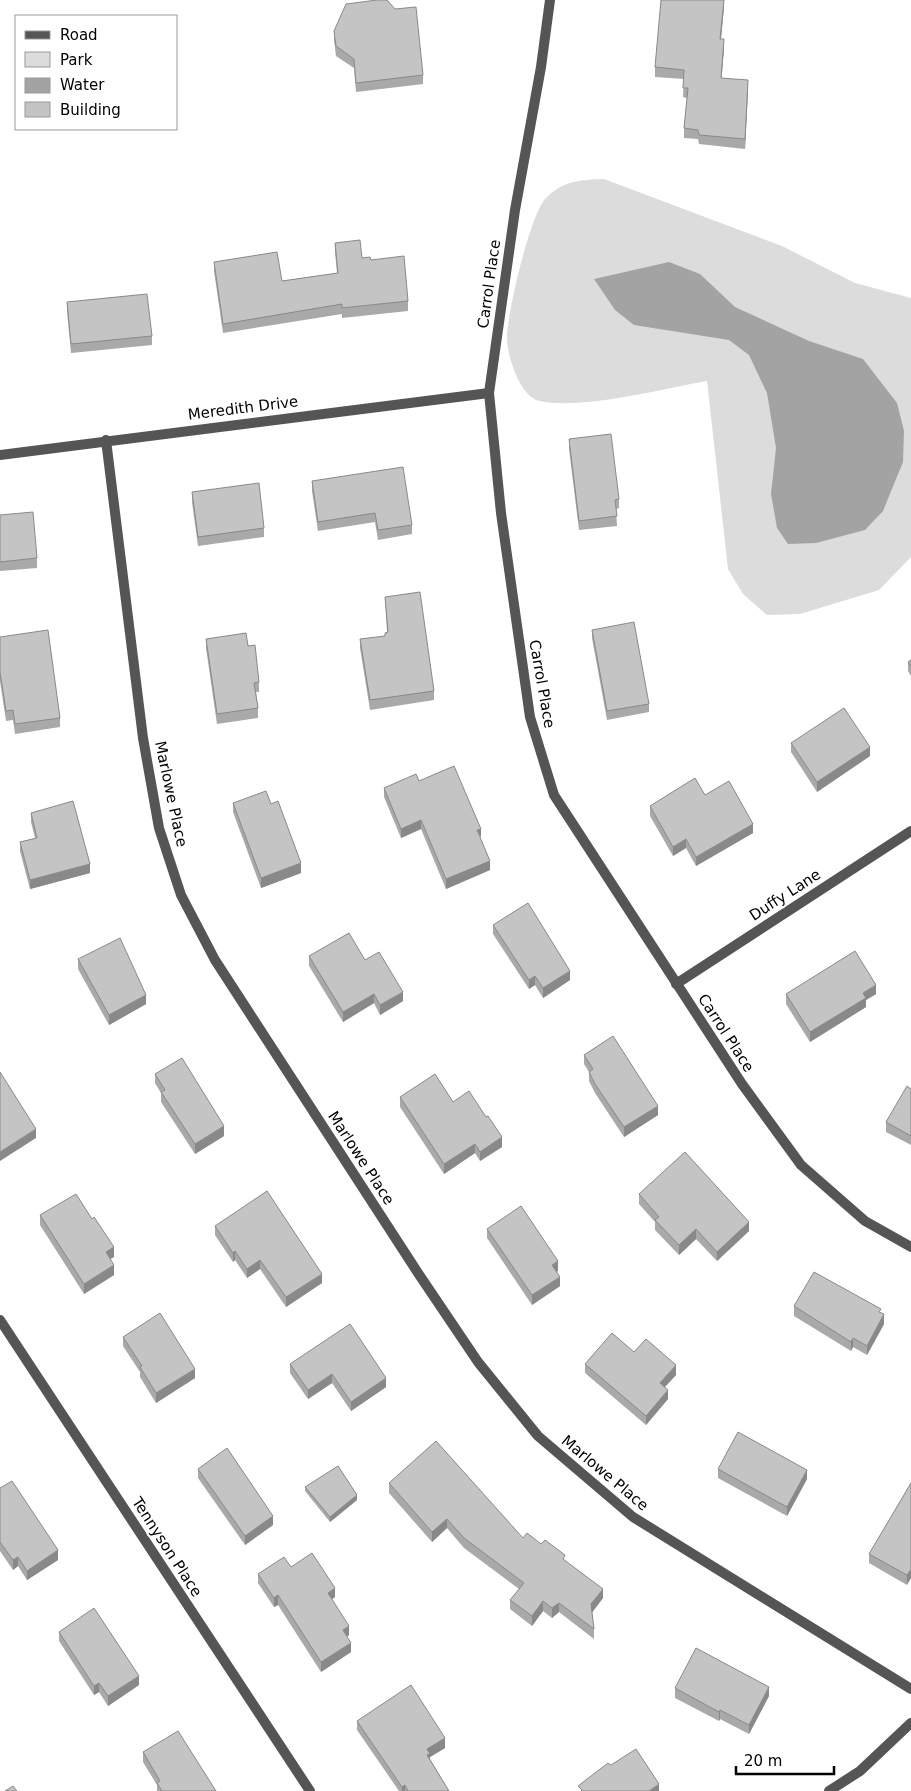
<svg xmlns="http://www.w3.org/2000/svg" width="911" height="1791" viewBox="0 0 911 1791" font-family="'DejaVu Sans',sans-serif">
<style>
.green{fill:#dcdcdc}
.water{fill:#a3a3a3}
.lines{fill:none;stroke-linecap:round;stroke-linejoin:round}
.minor{stroke:#555;stroke-width:10}
.wall{fill:#a9a9a9}
.shaded-wall{fill:#898989}
.building{fill:#c4c4c4;stroke:#898989}
.labels{text-anchor:middle;stroke-width:4;stroke-linejoin:round;paint-order:stroke}
.street-label{font-size:15px;fill:#000;stroke:#fff}
</style>
<rect width="100%" height="100%" fill="#fff"/>
<!-- green -->
<path class="green" d="M604 179 782 246 855 283 911 298V557L879 590 800 614 767 615 743 594 728 569 707 381C662 389 581 410 539 401 520 396 508 358 507 340 506 316 530 216 545 199 563 180 581 180 604 179Z"/>
<!-- water -->
<path class="water" d="M669 262 700 274 735 307 809 341 863 359 897 403 904 431 903 462 883 511 865 530 816 543 788 544 777 528 771 494 776 448 767 393 749 355 729 340 634 325 615 310 594 279Z"/>
<g class="lines">
<!-- minor -->
<g class="minor">
<path d="M550 0 541 67 515 210 489 393 501 513 530 717 554 795 742 1084 801 1165 865 1221 911 1247"/>
<path d="M106 440 143 738 159 828 181 895 215 960 418 1273 478 1362 538 1436 633 1517 911 1689"/>
<path d="M0 455 489 393"/>
<path d="M676 984 911 831"/>
<path d="M0 1320 310 1791"/>
<path d="M829 1791 860 1771 911 1723"/>
</g>
</g>
<!-- wall -->
<g class="wall">
<path d="M724 7 721 39 724 48 721 78 748 89 745 149 699 144 698 139 684 138V128L687 98 683 97 684 79 655 77V67Z"/>
<path d="M334 31 423 75V84L356 92 354 68 336 56 334 40Z"/>
<path d="M335 243 362 258 371 260 408 301V311L342 318V314L223 333 214 271V262L282 281 337 273 335 252Z"/>
<path d="M67 302 152 336V345L71 353 67 311Z"/>
<path d="M569 439 619 499V508L616 509 617 526 579 530 569 449Z"/>
<path d="M312 481 412 525V534L378 540 375 522 318 531 312 491Z"/>
<path d="M192 492 264 528V537L198 546 192 502Z"/>
<path d="M0 515 37 558V568L0 571Z"/>
<path d="M385 597 434 691V700L370 710 360 648V639L385 636V633L387 632Z"/>
<path d="M592 630 649 704V712L607 720 592 638Z"/>
<path d="M0 637 60 718V727L15 734 13 720 6 721 0 681Z"/>
<path d="M206 639 248 646 259 682V692H256L258 708V718L217 724 206 648Z"/>
<path d="M911 660V676L908 671V662Z"/>
<path d="M791 743 870 756 817 792 791 752Z"/>
<path d="M419 781 490 870 446 889 421 829 401 838 384 797V788Z"/>
<path d="M705 795 753 833 696 866 686 848 673 856 650 816V806Z"/>
<path d="M233 803 271 804 301 873 261 888 233 812Z"/>
<path d="M31 813 90 873 30 889 20 851V842L35 838 31 822Z"/>
<path d="M493 925 570 980 543 998 535 985 529 989 493 934Z"/>
<path d="M309 956 365 960 403 1001 380 1015 374 1003 343 1022 309 966Z"/>
<path d="M78 959 146 1004 109 1025 78 969Z"/>
<path d="M786 994H876L866 1000V1007L810 1042 786 1004Z"/>
<path d="M584 1055 658 1115 624 1137 595 1093 589 1081V1072L584 1064Z"/>
<path d="M155 1074 224 1136 195 1154 161 1102V1093L155 1083Z"/>
<path d="M911 1089V1145L886 1132V1122Z"/>
<path d="M400 1097 453 1102 502 1147 480 1161 475 1153 444 1174 400 1107Z"/>
<path d="M639 1194 749 1231 717 1261 696 1239 679 1255 655 1230V1222L639 1204Z"/>
<path d="M40 1215 92 1219 114 1257 110 1259 114 1275 84 1294 40 1225Z"/>
<path d="M215 1226 322 1283 286 1307 260 1269 247 1278 235 1260 233 1262 215 1235Z"/>
<path d="M487 1229 558 1271H557L560 1286 532 1305 487 1238Z"/>
<path d="M794 1306 884 1324 867 1355 853 1347 851 1351 794 1316Z"/>
<path d="M123 1337 195 1378 156 1403 140 1377V1372L123 1346Z"/>
<path d="M634 1352 676 1375 665 1387 668 1399 646 1425 585 1373V1364Z"/>
<path d="M290 1364 386 1387 351 1411 332 1383 308 1399 290 1373Z"/>
<path d="M198 1469 273 1525 245 1545 198 1478Z"/>
<path d="M718 1469 807 1479 787 1516 718 1478Z"/>
<path d="M389 1483 523 1538 541 1544 565 1561 603 1598 592 1612 594 1629V1639L559 1612 552 1618 543 1611 532 1626 510 1609V1600L519 1589 464 1548 447 1528 432 1542 389 1493Z"/>
<path d="M911 1483 907 1585 869 1563V1554Z"/>
<path d="M305 1487 357 1500 330 1522 305 1491Z"/>
<path d="M0 1488 58 1560 27 1580 18 1566 13 1570 0 1551Z"/>
<path d="M291 1567 335 1597 332 1599 349 1635 347 1637 351 1652 321 1672 278 1605 274 1607 258 1583V1574Z"/>
<path d="M59 1632 139 1685 108 1706 99 1692 94 1695 59 1641Z"/>
<path d="M675 1688 769 1696 749 1734 720 1719 719 1721 675 1698Z"/>
<path d="M357 1721 445 1748 430 1757V1759L449 1791H399L357 1730Z"/>
<path d="M143 1752 216 1791H157V1785L143 1762Z"/>
</g>
<!-- shaded-wall -->
<g class="shaded-wall">
<path d="M724 0V7L720 48V39Z"/>
<path d="M724 39V48L721 87V78Z"/>
<path d="M748 80V89L745 149V139Z"/>
<path d="M870 747V756L817 792V782Z"/>
<path d="M421 820V829L401 838V829Z"/>
<path d="M753 824V833L696 866V857Z"/>
<path d="M481 829V838L477 830Z"/>
<path d="M686 839V848L673 856V847Z"/>
<path d="M490 861V870L446 889V879Z"/>
<path d="M301 863V873L261 888V878Z"/>
<path d="M90 864V873L30 889V880Z"/>
<path d="M570 971V980L543 998V988Z"/>
<path d="M535 976V985L529 989V980Z"/>
<path d="M876 985V994L866 1000V1007L810 1042V1032L863 993Z"/>
<path d="M403 992V1001L380 1015V1005Z"/>
<path d="M374 994V1003L343 1022V1012Z"/>
<path d="M146 995V1004L109 1025V1015Z"/>
<path d="M658 1106V1115L624 1137V1127Z"/>
<path d="M224 1126V1136L195 1154V1144Z"/>
<path d="M36 1129V1138L0 1161V1152Z"/>
<path d="M502 1137V1147L480 1161V1152Z"/>
<path d="M475 1144V1153L444 1174V1164Z"/>
<path d="M749 1222V1231L717 1261V1252Z"/>
<path d="M696 1229V1239L679 1255V1245Z"/>
<path d="M114 1247V1257L106 1261V1252Z"/>
<path d="M235 1251V1260L233 1262V1253Z"/>
<path d="M260 1260V1269L247 1278V1269Z"/>
<path d="M558 1261V1271L552 1274V1265Z"/>
<path d="M114 1265V1275L84 1294V1284Z"/>
<path d="M322 1274V1283L286 1307V1297Z"/>
<path d="M560 1277V1286L532 1305V1295Z"/>
<path d="M884 1314V1324L867 1355V1346Z"/>
<path d="M853 1338V1347L851 1351V1342Z"/>
<path d="M676 1365V1375L660 1392V1383Z"/>
<path d="M195 1369V1378L156 1403V1393Z"/>
<path d="M332 1374V1383L308 1399V1390Z"/>
<path d="M386 1378V1387L351 1411V1402Z"/>
<path d="M668 1390V1399L646 1425V1416Z"/>
<path d="M807 1470V1479L787 1516V1507Z"/>
<path d="M357 1495V1500L330 1522V1517Z"/>
<path d="M273 1516V1525L245 1545V1536Z"/>
<path d="M447 1519V1528L432 1542V1532Z"/>
<path d="M58 1550V1560L27 1580V1571Z"/>
<path d="M18 1557V1566L13 1570V1560Z"/>
<path d="M911 1569V1578L907 1585V1575Z"/>
<path d="M335 1588V1597L328 1602V1593Z"/>
<path d="M603 1589V1598L591 1614V1604Z"/>
<path d="M278 1595V1605L274 1607V1598Z"/>
<path d="M543 1601V1611L532 1626V1616Z"/>
<path d="M559 1603V1612L552 1618V1608Z"/>
<path d="M349 1626V1635L343 1640V1630Z"/>
<path d="M351 1643V1652L321 1672V1662Z"/>
<path d="M139 1676V1685L108 1706V1696Z"/>
<path d="M99 1683V1692L94 1695V1686Z"/>
<path d="M769 1687V1696L749 1734V1725Z"/>
<path d="M720 1710V1719L719 1721V1712Z"/>
<path d="M445 1738V1748L430 1757V1763L427 1765V1749Z"/>
<path d="M659 1784V1791H649Z"/>
<path d="M405 1785V1791H402V1787Z"/>
</g>
<!-- building -->
<g class="building">
<path d="M377 0H387L395 9 416 7 423 75 356 83 354 59 336 46 334 31 346 4Z"/>
<path d="M661 0H724L720 39H724L721 78 748 80 745 139 699 135 698 130 684 128 688 88H683L684 70 655 67Z"/>
<path d="M360 240 362 258 370 257 371 260 404 256 408 301 342 308V304L223 324 214 262 277 252 282 281 338 273 335 243Z"/>
<path d="M147 294 152 336 71 344 67 302Z"/>
<path d="M611 434 619 499 615 500 617 516 579 521 569 439Z"/>
<path d="M403 467 412 525 378 530 375 513 318 522 312 481Z"/>
<path d="M259 483 264 528 198 537 192 492Z"/>
<path d="M33 512 37 558 0 562V515Z"/>
<path d="M420 592 434 691 370 700 360 639 385 636V633L388 632 385 597Z"/>
<path d="M634 622 649 704 607 711 592 630Z"/>
<path d="M48 630 60 718 15 724 13 710 6 711 0 672V637Z"/>
<path d="M246 633 248 646 255 645 259 682 254 683 258 708 217 714 206 639Z"/>
<path d="M911 660V666L908 662Z"/>
<path d="M844 708 870 747 817 782 791 743Z"/>
<path d="M454 766 481 829 477 830 490 861 446 879 421 820 401 829 384 788 416 774 419 781Z"/>
<path d="M695 778 705 795 729 781 753 824 696 857 686 839 673 847 650 806Z"/>
<path d="M266 791 271 804 278 801 301 863 261 878 233 803Z"/>
<path d="M73 801 90 864 30 880 20 842 37 838 31 813Z"/>
<path d="M528 903 570 971 543 988 535 976 529 980 493 925Z"/>
<path d="M349 933 365 960 379 952 403 992 380 1005 374 994 343 1012 309 956Z"/>
<path d="M120 938 146 995 109 1015 78 959Z"/>
<path d="M855 951 876 985 863 993 866 998 810 1032 786 994Z"/>
<path d="M613 1036 658 1106 624 1127 595 1084 589 1072 593 1069 584 1055Z"/>
<path d="M182 1058 224 1126 195 1144 161 1092 165 1090 155 1074Z"/>
<path d="M0 1072 36 1129 0 1152Z"/>
<path d="M435 1074 453 1102 469 1091 486 1117 488 1116 502 1137 480 1152 475 1144 444 1164 400 1097Z"/>
<path d="M907 1086 911 1089V1136L886 1122Z"/>
<path d="M685 1152 749 1222 717 1252 696 1229 679 1245 655 1220 659 1217 639 1194Z"/>
<path d="M267 1191 322 1274 286 1297 260 1260 247 1269 235 1251 233 1253 215 1226Z"/>
<path d="M76 1194 92 1219 94 1217 114 1247 106 1252 114 1265 84 1284 40 1215Z"/>
<path d="M521 1206 558 1261 552 1265 560 1277 532 1295 487 1229Z"/>
<path d="M814 1272 881 1309 879 1312 884 1314 867 1346 853 1338 851 1342 794 1306Z"/>
<path d="M160 1313 195 1369 156 1393 140 1367 142 1366 123 1337Z"/>
<path d="M350 1324 386 1378 351 1402 332 1374 308 1390 290 1364Z"/>
<path d="M612 1333 634 1352 646 1339 676 1365 660 1383 668 1390 646 1416 585 1364Z"/>
<path d="M738 1432 807 1470 787 1507 718 1469Z"/>
<path d="M436 1441 523 1538 527 1533 541 1544 545 1540 565 1555 563 1559 603 1589 591 1604 594 1629 559 1603 552 1608 543 1601 532 1616 510 1600 524 1583 464 1538 447 1519 432 1532 389 1483Z"/>
<path d="M227 1448 273 1516 245 1536 198 1469Z"/>
<path d="M338 1466 357 1495 330 1517 305 1487Z"/>
<path d="M12 1481 58 1550 27 1571 18 1557 13 1560 0 1542V1488Z"/>
<path d="M911 1483V1569L907 1575 869 1554Z"/>
<path d="M312 1553 335 1588 328 1593 349 1626 343 1630 351 1643 321 1662 278 1595 274 1598 258 1574 284 1557 291 1567Z"/>
<path d="M94 1608 139 1676 108 1696 99 1683 94 1686 59 1632Z"/>
<path d="M696 1648 769 1687 749 1725 720 1710 719 1712 675 1688Z"/>
<path d="M411 1685 445 1738 427 1749 430 1754 427 1755 449 1791H408L405 1785 402 1787 357 1721Z"/>
<path d="M178 1731 216 1791H162L157 1783 160 1781 143 1752Z"/>
<path d="M636 1749 659 1784 649 1791H581L582 1790 578 1786 608 1763 611 1765Z"/>
<path d="M13 1786 17 1791H5Z"/>
</g>
<g class="labels">
<!-- street labels -->
<g class="street-label">
<text transform="translate(489 284) rotate(-82)" y="5">Carrol Place</text>
<text transform="translate(243 408) rotate(-7)" y="5">Meredith Drive</text>
<text transform="translate(542 684) rotate(80)" y="5">Carrol Place</text>
<text transform="translate(171 794) rotate(78)" y="5">Marlowe Place</text>
<text transform="translate(785 895) rotate(-33)" y="5">Duffy Lane</text>
<text transform="translate(726 1033) rotate(57)" y="5">Carrol Place</text>
<text transform="translate(361 1158) rotate(57)" y="5">Marlowe Place</text>
<text transform="translate(605 1473) rotate(40)" y="5">Marlowe Place</text>
<text transform="translate(167 1547) rotate(57)" y="5">Tennyson Place</text>
</g>
</g>
<!-- legend -->
<rect x="15" y="15" width="162" height="115" fill="#ffffff" stroke="#999999"/>
<rect x="25" y="31" width="25" height="8" fill="#555555" stroke="#999999"/>
<text x="60" y="40" font-size="15" fill="#000000">Road</text>
<rect x="25" y="52" width="25" height="15" fill="#dcdcdc" stroke="#999999"/>
<text x="60" y="65" font-size="15" fill="#000000">Park</text>
<rect x="25" y="78" width="25" height="15" fill="#a3a3a3" stroke="#999999"/>
<text x="60" y="90" font-size="15" fill="#000000">Water</text>
<rect x="25" y="102" width="25" height="15" fill="#c4c4c4" stroke="#999999"/>
<text x="60" y="115" font-size="15" fill="#000000">Building</text>
<!-- scale -->
<path d="M736 1766v8h98v-8" fill="none" stroke="#000000" stroke-width="2.5"/>
<text x="744" y="1766" font-size="15" fill="#000000" stroke="#ffffff" stroke-width="4" paint-order="stroke">20 m</text>
</svg>
